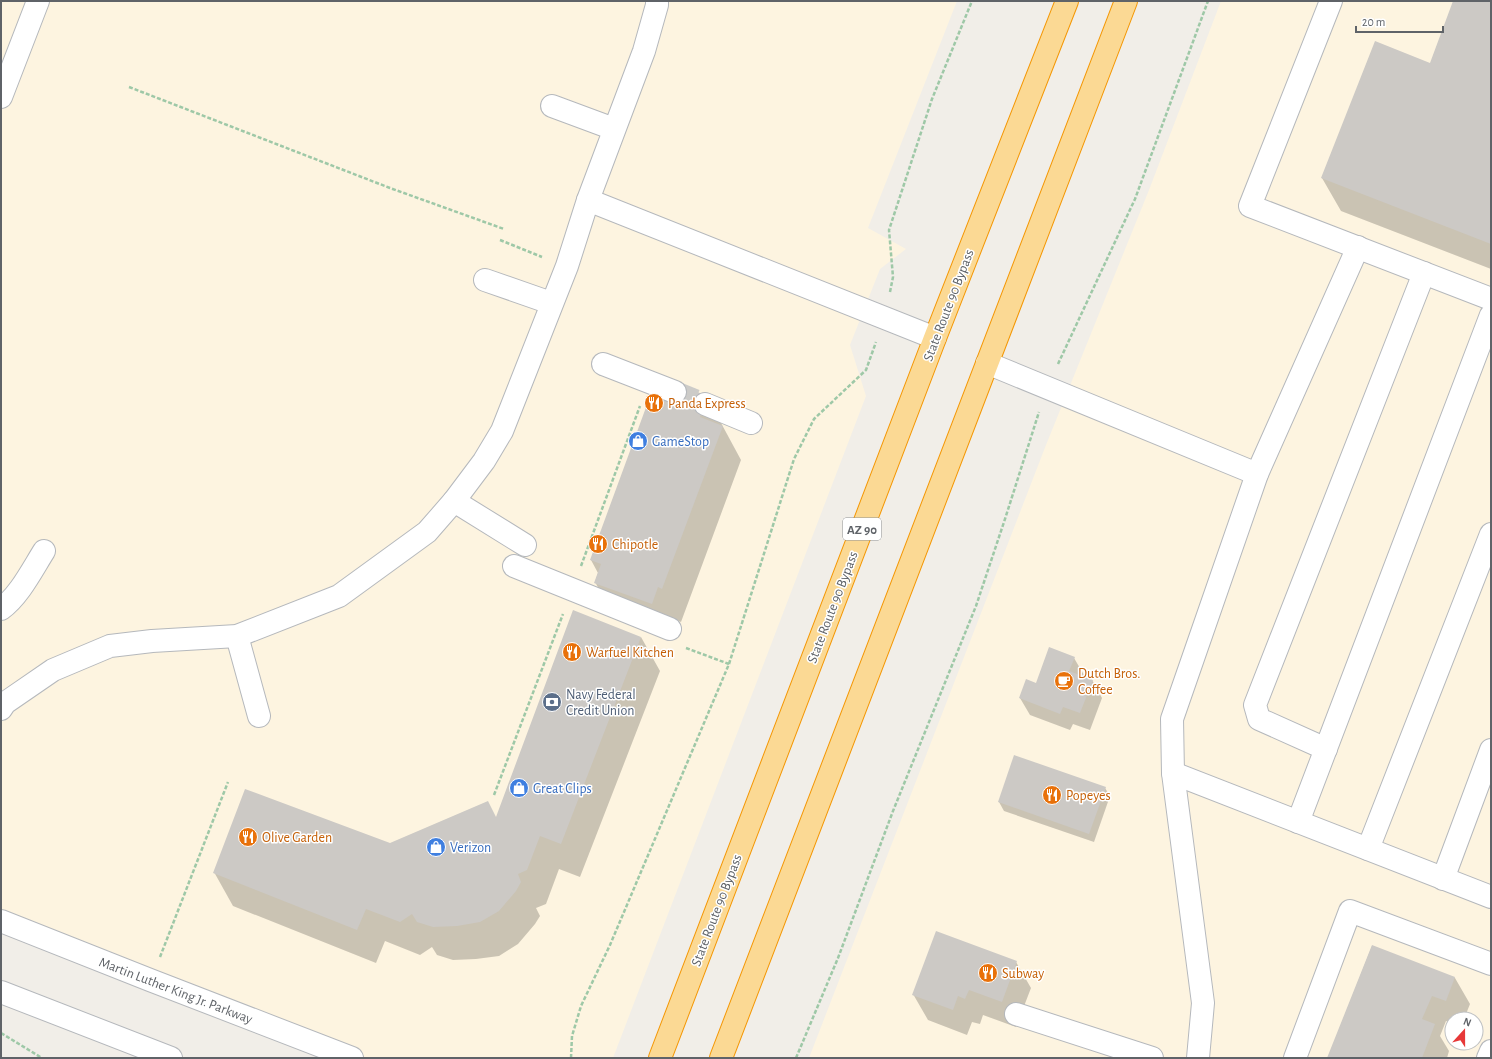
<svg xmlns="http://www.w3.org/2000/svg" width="1492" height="1059" viewBox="0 0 1492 1059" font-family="'Alegreya Sans',sans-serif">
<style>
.commercial{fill:#fdf4e0;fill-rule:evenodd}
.shadow{fill:#0003}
.building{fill:#ccc9c5}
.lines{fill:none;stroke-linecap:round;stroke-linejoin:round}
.minor-tunnel{stroke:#cccbc8;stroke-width:22;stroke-dasharray:22 11;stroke-linecap:butt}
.minor-casing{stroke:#b5b8bc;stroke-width:24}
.highway-casing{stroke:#f49704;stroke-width:24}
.path{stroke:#9ec8a7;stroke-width:2.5;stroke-dasharray:4 2;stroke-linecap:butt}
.minor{stroke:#fff;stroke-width:22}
.highway{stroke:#fbd994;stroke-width:22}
.labels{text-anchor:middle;stroke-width:3;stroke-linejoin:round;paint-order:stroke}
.shield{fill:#fff;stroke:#8f9295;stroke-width:1}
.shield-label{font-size:13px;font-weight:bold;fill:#5f6368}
.street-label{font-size:14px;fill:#5f6368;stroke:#fff}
.food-label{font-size:14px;fill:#c56008;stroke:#fff;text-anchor:start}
.shop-label{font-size:14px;fill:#366cbe;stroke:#fff;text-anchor:start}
.service-label{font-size:14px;fill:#4e5e75;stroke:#fff;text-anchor:start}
</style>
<rect width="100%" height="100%" fill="#f1eee8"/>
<!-- commercial -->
<g class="commercial">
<path d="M1 1H957L868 228 906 249 880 269 850 345 866 396 613 1058H352L1 921Z"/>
<path d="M1221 1H1491V1058H809L1046 445 1149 190ZM1452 1019H1476V1043H1452Z"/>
</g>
<!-- shadow -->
<g class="shadow">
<path d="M1454 1H1491V269L1341 211 1322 178 1430 65Z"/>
<path d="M653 393 707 397 741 460 681 622 677 620 671 637 614 616 595 582 598 573 591 560Z"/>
<path d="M641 637 660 671 580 877 559 869 546 904 536 908 540 916 535 924 518 944 499 956 476 959 453 960 437 955 432 947 420 955 385 941 376 963 233 906 214 872 390 844 496 818Z"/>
<path d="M1074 658 1084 675 1083 677 1092 680 1102 698 1090 730 1073 724 1070 730 1030 715 1020 698 1036 684Z"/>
<path d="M1105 788 1110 796 1094 842 1004 811 999 802Z"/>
<path d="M1372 946 1455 978 1470 1004 1464 1019H1452V1023L1446 1021 1440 1036 1449 1051 1447 1058H1328Z"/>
<path d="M1016 962 1031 988 1016 1027 983 1015 980 1024 972 1022 967 1035 928 1020 913 994Z"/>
</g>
<!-- building -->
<g class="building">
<path d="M1453 1H1491V244L1321 178 1375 41 1430 63Z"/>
<path d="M678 385 708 396 700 417 723 426 662 589 658 587 652 604 594 583 601 564 590 560 652 391Z"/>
<path d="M573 610 641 637 561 844 540 836 527 870 518 874 521 882 516 891 499 911 480 922 457 926 433 927 417 922 412 914 400 922 366 909 357 930 213 873 245 789 390 843 488 801 496 817Z"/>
<path d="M1049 647 1075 657 1069 671 1093 680 1080 713 1063 707 1060 714 1019 698 1026 679 1036 683Z"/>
<path d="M1014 755 1106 787 1089 834 998 802Z"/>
<path d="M936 931 1017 961 1002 1002 969 990 965 999 958 996 953 1010 912 995Z"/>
<path d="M1372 945 1455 977 1446 1001 1432 996 1422 1019 1435 1024 1422 1058H1327Z"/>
</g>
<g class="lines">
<!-- minor-tunnel -->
<path class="minor-tunnel" d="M675 392 705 404"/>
<!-- minor casing -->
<g class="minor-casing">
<g id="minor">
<path d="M1331 1 1250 206 1491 299"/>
<path d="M1 97 38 1"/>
<path d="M552 106 614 129"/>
<path d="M588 200 935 338"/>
<path d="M485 280 551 303"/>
<path d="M987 363 1257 474"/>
<path d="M603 364 675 392"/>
<path d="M705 404 751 423"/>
<path d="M454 501 525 545"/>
<path d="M514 566 670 629"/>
<path d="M1 609C19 596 32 570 44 551"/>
<path d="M237 636 259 716"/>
<path d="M1 709 5 703 53 670 110 646 152 641 237 636 339 596 427 532 454 501 484 461 502 431 567 266 588 200 644 51 657 5V1"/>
<path d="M1326 749 1259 719 1255 705 1424 273"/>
<path d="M1173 773 1491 897"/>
<path d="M1298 822 1491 315"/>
<path d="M1368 849 1491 534"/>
<path d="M1443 879 1491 750"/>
<path d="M1 921 150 980 352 1058"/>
<path d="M1 992 171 1058"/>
<path d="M1016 1014 1152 1058"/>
<path d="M1198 1058 1203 1003 1173 773 1172 719 1257 474 1358 247"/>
<path d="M1295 1058 1350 911 1491 964"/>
<path d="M1488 1058 1491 1051"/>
</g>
</g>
<!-- highway casing -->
<g class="highway-casing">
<g id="highway">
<path d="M660 1058 935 338 1067 1"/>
<path d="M721 1058 1126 1"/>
</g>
</g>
<!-- path -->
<g class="path">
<path d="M129 87 390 188 504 229"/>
<path d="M500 240 542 257"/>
<path d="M890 292 893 277 889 230 932 99 972 1"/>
<path d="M1058 364 1135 199 1208 1"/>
<path d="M581 566 640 406"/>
<path d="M686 648 729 664"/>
<path d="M494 795 563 614"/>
<path d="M160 957 228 782"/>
<path d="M1 1033 42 1058"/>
<path d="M571 1058 572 1036 581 1006 610 945 729 664 794 459 814 419 866 370 876 342"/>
<path d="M796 1058 838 958 893 811 976 606 1005 519 1039 412"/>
</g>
<!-- minor -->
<use href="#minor" class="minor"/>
<!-- highway -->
<use href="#highway" class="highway"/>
</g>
<!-- icons -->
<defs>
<g id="restaurant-disc" transform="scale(1)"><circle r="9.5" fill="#e8710a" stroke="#fff"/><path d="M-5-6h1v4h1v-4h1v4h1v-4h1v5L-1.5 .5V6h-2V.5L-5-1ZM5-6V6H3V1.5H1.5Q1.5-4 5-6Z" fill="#fff"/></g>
<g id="shop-disc" transform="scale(1)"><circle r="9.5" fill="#3f7fe0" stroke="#fff"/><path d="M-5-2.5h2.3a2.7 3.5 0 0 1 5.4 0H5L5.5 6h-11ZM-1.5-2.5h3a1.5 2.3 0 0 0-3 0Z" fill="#fff"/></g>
<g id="cafe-disc" transform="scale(1)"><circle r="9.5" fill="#e8710a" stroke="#fff"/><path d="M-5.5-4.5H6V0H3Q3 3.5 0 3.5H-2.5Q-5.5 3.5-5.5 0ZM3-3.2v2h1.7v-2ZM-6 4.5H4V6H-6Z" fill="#fff"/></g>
<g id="bank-disc" transform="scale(1)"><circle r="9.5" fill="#5c6f8a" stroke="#fff"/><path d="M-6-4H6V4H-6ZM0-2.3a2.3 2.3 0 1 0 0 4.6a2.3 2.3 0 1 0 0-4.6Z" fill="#fff"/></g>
</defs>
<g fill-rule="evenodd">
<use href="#restaurant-disc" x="654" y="403"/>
<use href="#shop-disc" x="638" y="441"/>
<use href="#restaurant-disc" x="598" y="544"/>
<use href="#restaurant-disc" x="572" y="652"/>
<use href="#cafe-disc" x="1064" y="681"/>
<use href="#bank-disc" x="552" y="702"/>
<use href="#shop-disc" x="519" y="788"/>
<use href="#restaurant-disc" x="1052" y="795"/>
<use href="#restaurant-disc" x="248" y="837"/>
<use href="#shop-disc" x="436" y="847"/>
<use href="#restaurant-disc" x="988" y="973"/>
</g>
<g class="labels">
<!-- shield labels -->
<rect class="shield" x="843" y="518" width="38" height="22" rx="3"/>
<g class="shield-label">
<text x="862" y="534">AZ 90</text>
</g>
<!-- street labels -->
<g class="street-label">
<text transform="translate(948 305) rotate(-69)" y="5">State Route 90 Bypass</text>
<text transform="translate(832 607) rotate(-69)" y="5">State Route 90 Bypass</text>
<text transform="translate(716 910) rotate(-69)" y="5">State Route 90 Bypass</text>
<text transform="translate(176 990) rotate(21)" y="5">Martin Luther King Jr. Parkway</text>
</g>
<!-- food labels -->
<g class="food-label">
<text x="668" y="408">Panda Express</text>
<text x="612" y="549">Chipotle</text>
<text x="586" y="657">Warfuel Kitchen</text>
<text x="1078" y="678">Dutch Bros.<tspan x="1078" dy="16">Coffee</tspan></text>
<text x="1066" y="800">Popeyes</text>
<text x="262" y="842">Olive Garden</text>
<text x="1002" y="978">Subway</text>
</g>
<!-- shop labels -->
<g class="shop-label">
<text x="652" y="446">GameStop</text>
<text x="533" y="793">Great Clips</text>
<text x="450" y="852">Verizon</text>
</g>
<!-- service labels -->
<g class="service-label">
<text x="566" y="699">Navy Federal<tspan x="566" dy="16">Credit Union</tspan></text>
</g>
</g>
<!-- border -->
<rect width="1492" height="1059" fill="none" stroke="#5f6368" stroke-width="4"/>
<!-- north arrow -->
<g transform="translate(1464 1031) rotate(21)"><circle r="19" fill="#ffffff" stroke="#bfc1c3"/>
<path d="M0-3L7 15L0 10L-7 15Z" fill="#e73838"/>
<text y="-6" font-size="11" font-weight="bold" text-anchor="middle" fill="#5f6368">N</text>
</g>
<!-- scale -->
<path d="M1356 26v6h87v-6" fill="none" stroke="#5f6368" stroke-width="2"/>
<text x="1362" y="26" font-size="12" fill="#5f6368" stroke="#ffffff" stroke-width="3" paint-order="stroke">20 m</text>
</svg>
